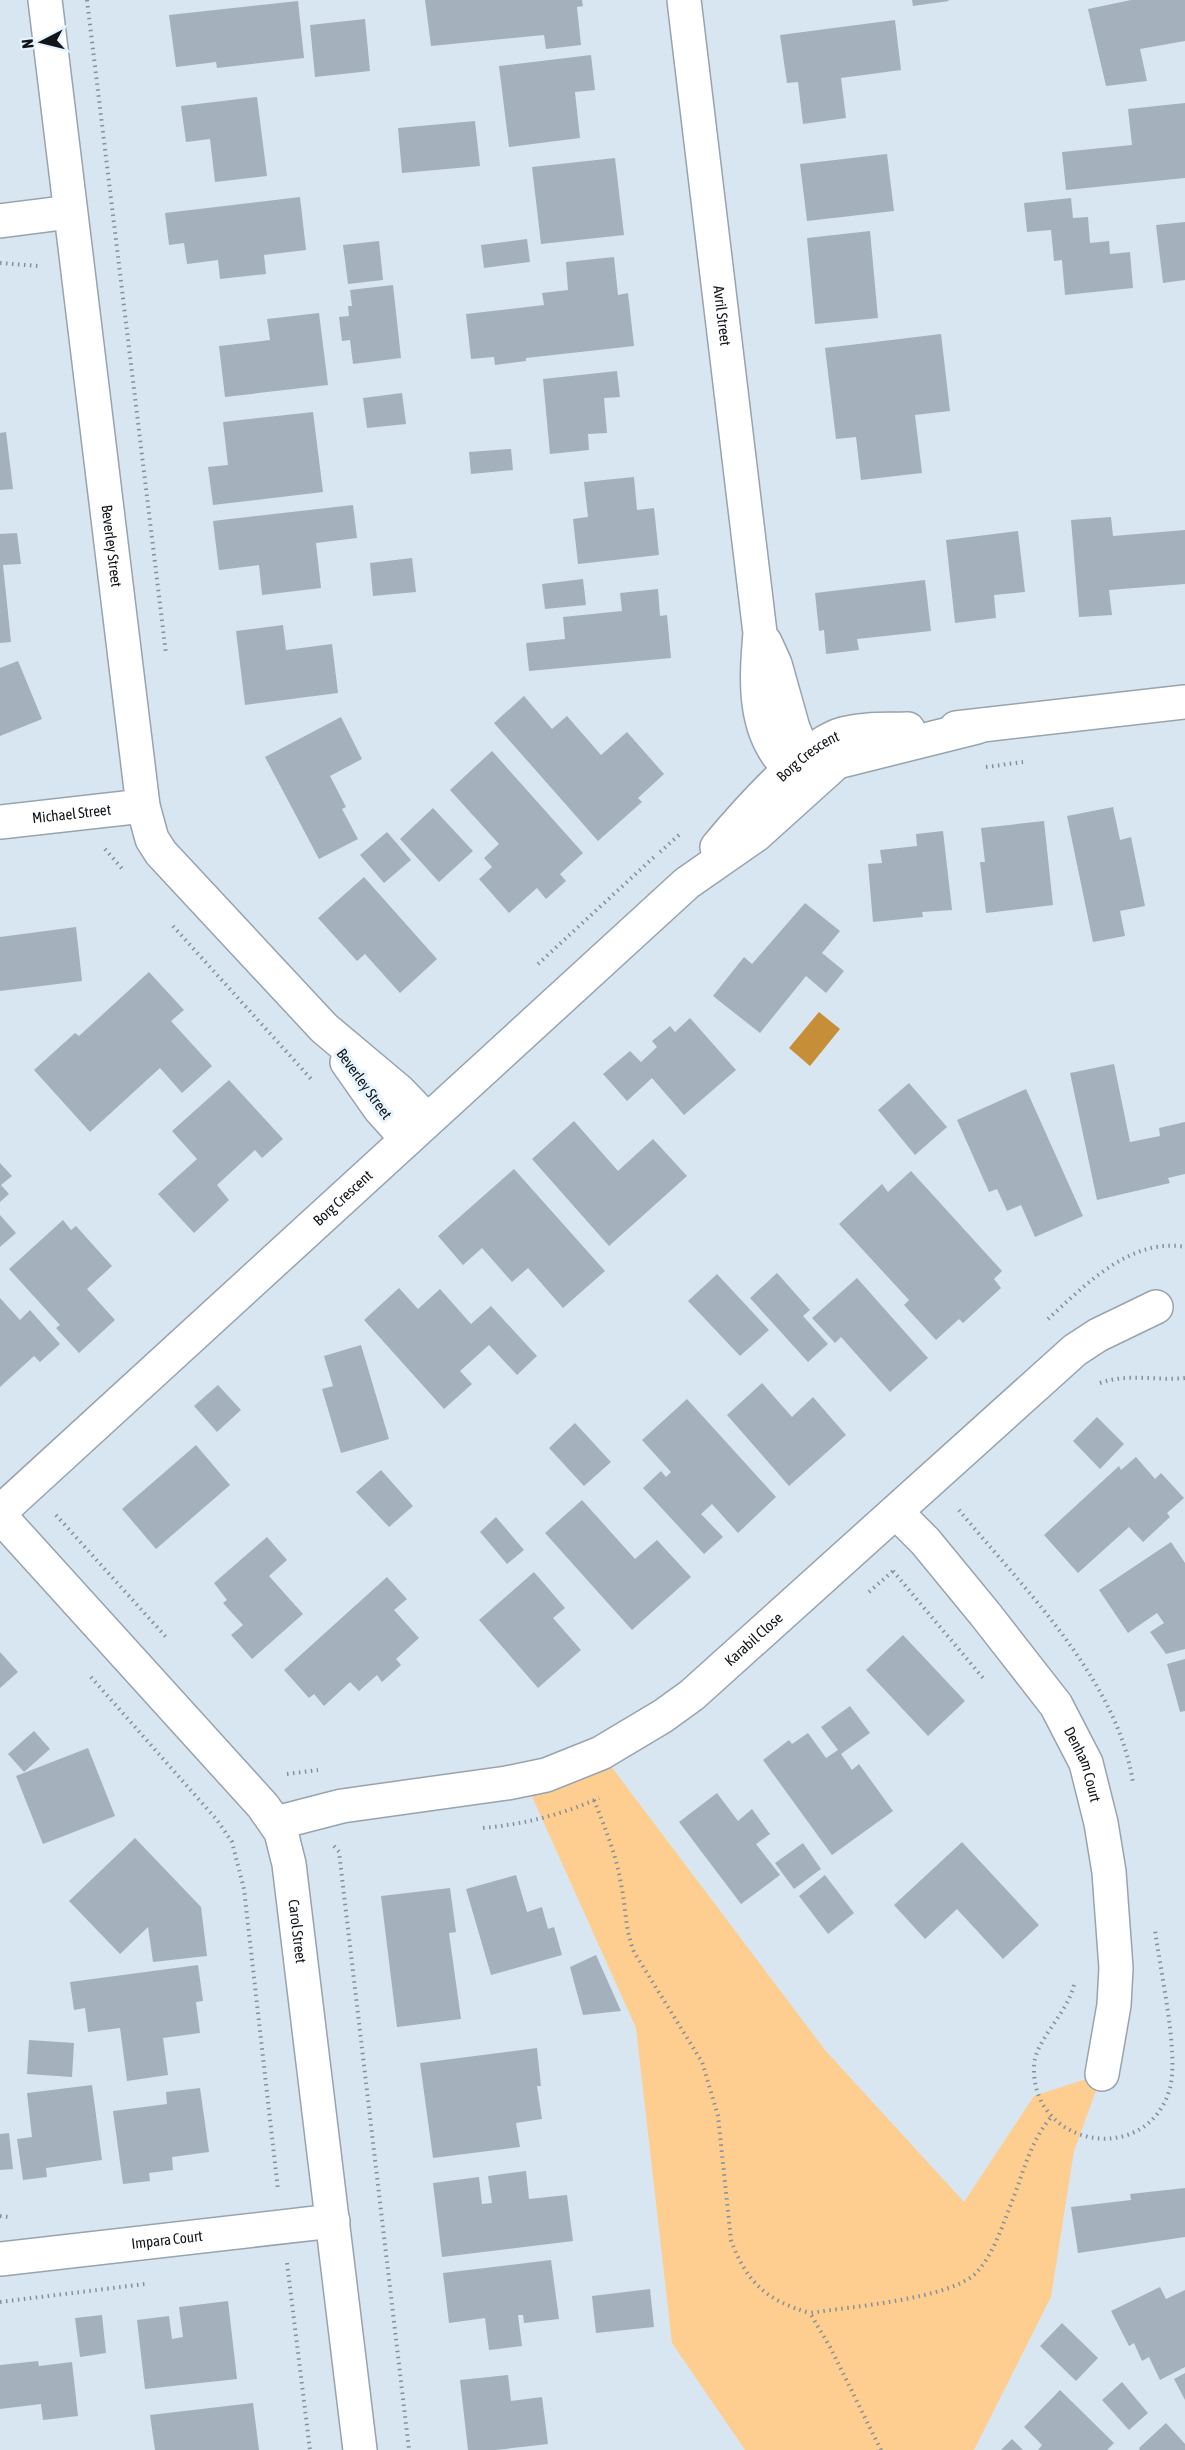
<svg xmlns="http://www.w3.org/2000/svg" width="1185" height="2450" viewBox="0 0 1185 2450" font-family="'Asap Condensed',sans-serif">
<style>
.green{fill:#fdce90}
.water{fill:#c78e38}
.building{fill:#a4b1bc}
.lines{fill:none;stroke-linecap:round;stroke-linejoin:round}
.street-casing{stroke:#97a4af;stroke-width:36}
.path{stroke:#869098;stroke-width:4;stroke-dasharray:1.5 4.5;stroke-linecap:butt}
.street{stroke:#fff;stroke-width:33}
.labels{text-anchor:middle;stroke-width:6;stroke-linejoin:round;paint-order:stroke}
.street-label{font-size:15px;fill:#111519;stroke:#e5f4fe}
</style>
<rect width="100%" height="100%" fill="#d8e6f1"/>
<!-- green -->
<path class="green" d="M601 1753 825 2050 964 2202 1034 2096 1102 2074 1074 2151 1051 2297 974 2450H745L672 2343 636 2028 525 1781Z"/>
<!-- water -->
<path class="water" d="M819 1012 840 1029 810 1066 789 1048Z"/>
<!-- building -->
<g class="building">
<path d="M425 0H582L583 6 577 7 581 45 546 49 544 35 431 46Z"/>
<path d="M912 0H948L949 1 913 6Z"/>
<path d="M1131 0H1185V41L1140 49 1147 81 1106 86 1088 9Z"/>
<path d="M298 1 304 58 217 68 216 62 176 67 169 15Z"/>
<path d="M365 19 370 71 315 77 310 25Z"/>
<path d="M895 20 901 70 841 78 846 118 803 124 798 82 787 83 780 35Z"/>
<path d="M591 55 595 90 575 92 580 138 509 147 499 66Z"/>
<path d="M257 97 267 176 215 182 210 139 186 142 181 106Z"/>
<path d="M1185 103V178L1066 190 1062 152 1132 145 1128 109Z"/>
<path d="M475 121 480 166 402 173 398 128Z"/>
<path d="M887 154 894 211 807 221 800 164Z"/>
<path d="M615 158 624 235 541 244 532 167Z"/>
<path d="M300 197 306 250 264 255 266 274 220 279 218 260 187 264 184 243 169 245 165 213Z"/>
<path d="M1071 198 1073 218 1088 217 1090 243 1109 241 1110 254 1130 252 1133 288 1065 295 1062 260 1054 261 1051 230 1027 232 1024 203Z"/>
<path d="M1185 222V280L1163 283 1156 225Z"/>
<path d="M870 231 878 318 815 324 807 238Z"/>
<path d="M527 239 530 262 484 268 481 245Z"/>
<path d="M379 241 383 280 348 284 343 245Z"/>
<path d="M614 257 618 295 628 293 634 346 526 358V361L495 365 494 357 471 359 466 314 544 305 542 293 568 290 566 262Z"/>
<path d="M393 285 401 358 353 364 350 340 342 341 339 317 349 316 348 306H352L350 290Z"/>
<path d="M319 313 328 385 225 397 219 346 270 340 267 319Z"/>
<path d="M941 334 950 411 915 415 922 473 861 480 856 437 836 439 825 348Z"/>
<path d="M617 371 620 397 604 398 607 433 588 434 589 450 550 454 543 379Z"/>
<path d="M402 393 406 424 367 428 363 398Z"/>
<path d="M313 412 323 492 213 505 208 467 228 465 223 422Z"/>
<path d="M6 432 13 489 0 490V433Z"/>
<path d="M511 449 513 470 471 474 469 452Z"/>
<path d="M634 477 637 510 654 508 659 555 578 564 573 519 588 517 584 482Z"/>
<path d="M353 505 357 538 316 543 321 588 262 595 259 565 219 570 213 521Z"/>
<path d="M1111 517 1113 536 1185 530V584L1109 590 1112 615 1079 617 1071 520Z"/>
<path d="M1018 531 1025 592 994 595 996 618 955 623 946 540Z"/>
<path d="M17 533 21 564 3 565 11 642 0 643V534Z"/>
<path d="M412 558 416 592 373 596 370 563Z"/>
<path d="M583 579 586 605 545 609 542 584Z"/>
<path d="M925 580 931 631 857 639 859 650 826 654 824 630 819 631 815 593Z"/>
<path d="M658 589 660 616 667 615 671 658 529 671 526 643 565 639 563 617 622 611 620 593Z"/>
<path d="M283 625 286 650 332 644 338 693 245 705 236 631Z"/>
<path d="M18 661 42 719 0 736V668Z"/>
<path d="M524 696 552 729 567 716 601 755 627 732 664 774 638 798 642 802 598 841 494 723Z"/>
<path d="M341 717 362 759 330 776 346 807 342 809 358 839 319 859 265 757Z"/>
<path d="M492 751 583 853 560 874 566 881 546 899 537 888 509 913 479 879 492 867 484 858 499 844 450 790Z"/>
<path d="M1113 807 1120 840 1131 837 1145 906 1120 911 1125 936 1093 942 1067 816Z"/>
<path d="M433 808 473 851 439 882 400 839Z"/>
<path d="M1044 821 1053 905 986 913 980 862H985L981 828Z"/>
<path d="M943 831 952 910 922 912 923 917 873 922 868 864 882 863 880 850 917 846 916 834Z"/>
<path d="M387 832 411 860 384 883 360 855Z"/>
<path d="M364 877 437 959 400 993 365 954 357 961 318 918Z"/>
<path d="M805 903 840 931 822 953 844 971 826 993 806 976 760 1033 713 996 744 957 752 964Z"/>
<path d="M76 927 82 981 0 991V937Z"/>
<path d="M149 972 184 1010 171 1021 212 1066 182 1093 160 1068 90 1132 34 1070 75 1033 79 1036Z"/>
<path d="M690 1018 736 1070 684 1115 652 1078 627 1101 603 1074 630 1051 641 1062 657 1047 652 1041 670 1026 675 1032Z"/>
<path d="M1114 1064 1130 1142 1160 1136 1159 1128 1185 1122V1174L1168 1178 1170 1183 1097 1200 1070 1073Z"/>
<path d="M229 1080 283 1139 262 1158 255 1150 217 1185 229 1200 194 1233 158 1194 197 1159 172 1131Z"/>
<path d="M909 1083 947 1127 915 1155 878 1110Z"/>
<path d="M1026 1089 1083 1216 1035 1237 1021 1205 1007 1211 997 1189 989 1192 957 1120Z"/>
<path d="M574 1121 618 1171 653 1139 687 1176 609 1246 532 1159Z"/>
<path d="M0 1163 12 1176 1 1185 9 1194 0 1202Z"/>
<path d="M514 1169 605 1271 563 1308 528 1268 512 1282 482 1248 463 1265 438 1236Z"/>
<path d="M911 1171 1002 1271 994 1279 1001 1288 963 1323 959 1319 936 1340 904 1305 909 1300 839 1224 882 1184 888 1192Z"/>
<path d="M0 1215 16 1233 0 1247Z"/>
<path d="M63 1220 71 1230 76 1226 112 1266 87 1289 115 1320 79 1353 56 1328 60 1325 9 1269Z"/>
<path d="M777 1273 810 1310 803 1316 828 1344 808 1362 750 1298Z"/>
<path d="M717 1274 769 1330 740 1356 688 1301Z"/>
<path d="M857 1278 928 1358 890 1392 841 1337 835 1343 812 1318Z"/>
<path d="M399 1288 418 1309 440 1289 471 1324 491 1306 537 1356 517 1375 489 1345 460 1371 472 1384 444 1409 364 1320Z"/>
<path d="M0 1298 20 1320 30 1310 60 1344 40 1362 34 1356 0 1387Z"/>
<path d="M361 1345 389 1439 341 1453 322 1389 333 1386 324 1356Z"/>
<path d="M762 1383 792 1417 813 1397 846 1435 789 1486 727 1415Z"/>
<path d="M218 1385 241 1410 217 1432 194 1406Z"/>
<path d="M687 1399 776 1497 738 1533 712 1504 701 1514 723 1537 704 1554 643 1488 661 1471 666 1477 671 1472 642 1440Z"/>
<path d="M1097 1417 1124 1444 1100 1469 1073 1441Z"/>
<path d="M575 1423 611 1462 584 1486 549 1448Z"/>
<path d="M196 1445 230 1485 156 1549 122 1509Z"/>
<path d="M1136 1457 1155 1479 1161 1473 1184 1498 1167 1513 1170 1517 1143 1542 1129 1527 1078 1573 1044 1535 1119 1466 1121 1470Z"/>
<path d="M381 1470 413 1506 389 1527 356 1492Z"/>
<path d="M582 1500 635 1559 657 1540 691 1577 632 1630 545 1533Z"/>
<path d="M496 1517 524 1550 507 1564 480 1532Z"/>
<path d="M267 1537 287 1560 269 1576 303 1614 252 1659 231 1635 243 1625 223 1603 227 1600 214 1583Z"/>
<path d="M1171 1542 1185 1563V1649L1166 1654 1150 1632 1164 1623 1157 1613 1128 1633 1099 1590Z"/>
<path d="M534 1572 565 1608 553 1618 581 1650 538 1688 479 1620Z"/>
<path d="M387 1577 407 1599 394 1610 419 1638 396 1659 401 1665 382 1682 377 1675 359 1691 350 1682 324 1706 314 1694 309 1698 284 1670Z"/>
<path d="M903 1635 965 1701 928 1736 866 1670Z"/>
<path d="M0 1652 18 1672 0 1688Z"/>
<path d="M1185 1659V1711L1180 1712 1167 1664Z"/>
<path d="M850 1706 870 1733 841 1754 852 1770 859 1764 893 1811 832 1855 763 1760 789 1740 792 1744 808 1733 826 1758 838 1750 821 1727Z"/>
<path d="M34 1731 50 1749 24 1772 8 1754Z"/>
<path d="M88 1748 115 1816 43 1844 16 1776Z"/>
<path d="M717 1793 738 1821 752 1809 770 1834 756 1844 780 1875 741 1904 679 1822Z"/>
<path d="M135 1838 201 1907 207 1956 153 1962 148 1927 120 1954 69 1901Z"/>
<path d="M962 1842 1039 1925 1003 1959 957 1909 925 1939 894 1905Z"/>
<path d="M803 1843 821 1869 794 1889 775 1863Z"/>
<path d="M516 1875 527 1912 542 1907 548 1929 554 1927 562 1955 491 1975 466 1889Z"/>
<path d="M825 1875 854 1913 828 1934 799 1896Z"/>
<path d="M450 1888 456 1932 449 1933 461 2019 397 2027 381 1896Z"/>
<path d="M596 1955 621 2011 583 2015 570 1967Z"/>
<path d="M198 1965 203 2001 196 2002 200 2033 163 2038 168 2075 127 2081 120 2028 88 2032 85 2008 74 2010 70 1982Z"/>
<path d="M29 2040 74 2043 72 2077 27 2074Z"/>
<path d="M537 2048 541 2086H537L542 2119 516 2123 520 2147 433 2158 420 2063Z"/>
<path d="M92 2085 102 2160 46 2168 47 2177 23 2180 17 2139 32 2137 27 2093Z"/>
<path d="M200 2088 209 2152 172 2157 173 2170 149 2173 150 2181 123 2184 113 2111 167 2104 166 2092Z"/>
<path d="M9 2133 13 2169 0 2170V2134Z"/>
<path d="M526 2171 529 2199 567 2195 573 2241 442 2257 433 2183 479 2177 482 2204 492 2203 488 2176Z"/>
<path d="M1185 2188V2237L1078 2253 1071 2207 1131 2200 1130 2194Z"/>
<path d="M551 2260 559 2319 524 2323 523 2315H518L522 2346 489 2350 485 2318 449 2323 443 2273Z"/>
<path d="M1160 2287 1166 2299 1185 2290V2367L1160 2380 1149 2357 1142 2361 1134 2343 1129 2346 1111 2311Z"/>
<path d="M650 2289 654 2327 596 2333 592 2296Z"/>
<path d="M228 2301 237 2379 145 2389 137 2320 169 2316 172 2339 183 2337 179 2307Z"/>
<path d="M102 2315 106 2353 80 2357 75 2318Z"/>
<path d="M1062 2323 1098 2358 1076 2381 1040 2346Z"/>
<path d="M38 2361 39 2366 72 2362 78 2416 43 2420 41 2404 0 2409V2365Z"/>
<path d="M1185 2373V2400L1174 2379Z"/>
<path d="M508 2375 511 2401 542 2397 548 2444 496 2450H468L460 2380Z"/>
<path d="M1122 2382 1148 2413 1129 2430 1102 2400Z"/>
<path d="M1060 2390 1114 2443 1107 2450H1038L1042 2445 1024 2427Z"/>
<path d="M253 2403 259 2450H155L150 2415Z"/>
<path d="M1166 2423 1185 2444V2450H1140L1139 2448Z"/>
<path d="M1012 2439 1023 2450H1001Z"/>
</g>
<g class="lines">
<!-- street casing -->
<g class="street-casing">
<g id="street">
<path id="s1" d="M45 0 143 806 152 839 161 853 324 1028 399 1091 427 1120"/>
<path id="s2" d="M684 0 760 633C756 680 752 733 790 769 796 775 807 778 815 781"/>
<path d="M0 221 70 212"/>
<path d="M765 642 775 664 793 728 812 774"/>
<path d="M956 728 1185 702"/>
<path id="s3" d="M0 822 143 806"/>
<path id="s4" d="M717 847C743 816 805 744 843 734 864 728 887 730 908 729"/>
<path d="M347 1062 380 1109 407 1139"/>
<path id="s5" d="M0 1512 687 883 756 835 837 762 977 727"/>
<path id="s6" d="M897 1513 925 1541 985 1614 1056 1705 1086 1763 1101 1823 1109 1872 1116 1968 1114 2005 1102 2074"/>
<path id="s7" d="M0 1516 263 1806 281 1832 289 1864 360 2450"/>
<path id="s8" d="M276 1823 342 1806 507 1783 546 1775 601 1753 663 1716 692 1695 1075 1350 1098 1335 1156 1307"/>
<path id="s9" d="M0 2259 333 2221"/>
</g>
</g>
<!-- path -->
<g class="path">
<path d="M87 0 166 654"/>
<path d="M0 263 38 266"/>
<path d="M986 767 1023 762"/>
<path d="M105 849 124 871"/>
<path d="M660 852 681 833"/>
<path d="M173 926 312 1080"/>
<path d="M538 964 654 857"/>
<path d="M1048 1319C1084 1286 1131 1237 1185 1247"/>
<path d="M1100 1383C1128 1373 1156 1381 1185 1378"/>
<path d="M959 1510C1023 1588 1118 1680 1133 1783"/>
<path d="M56 1515 166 1637"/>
<path d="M893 1571 983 1678"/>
<path d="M869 1592 893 1571"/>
<path d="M91 1677 217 1820 232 1842 244 1889 278 2190"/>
<path d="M287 1774 318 1770"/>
<path d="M594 1800C605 1828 616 1854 621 1884 626 1907 625 1930 634 1952L702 2062 718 2116 731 2240C746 2282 767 2301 810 2313"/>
<path d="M483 1828C525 1824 561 1815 599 1798"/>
<path d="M334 1846 339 1852 409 2450"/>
<path d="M1074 1985C1067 2014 1036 2039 1034 2065 1030 2148 1148 2168 1170 2088 1179 2052 1160 1970 1155 1930"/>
<path d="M0 2216 9 2217"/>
<path d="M287 2263 310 2450"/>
<path d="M0 2302 145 2284"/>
<path d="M881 2450 830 2347 810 2313C847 2307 953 2299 977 2272 995 2252 1003 2223 1013 2199 1024 2170 1031 2140 1052 2116"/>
</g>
<!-- street -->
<use href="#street" class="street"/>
</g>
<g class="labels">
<!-- street labels -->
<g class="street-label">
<text dy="5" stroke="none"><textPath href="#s2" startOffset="318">Avril Street</textPath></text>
<text dy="5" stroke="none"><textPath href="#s1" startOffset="550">Beverley Street</textPath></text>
<text dy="5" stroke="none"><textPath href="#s4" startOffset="129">Borg Crescent</textPath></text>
<text dy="5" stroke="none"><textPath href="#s3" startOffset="72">Michael Street</textPath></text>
<text transform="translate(364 1084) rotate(54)" y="5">Beverley Street</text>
<text dy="5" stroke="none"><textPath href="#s5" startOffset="465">Borg Crescent</textPath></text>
<text dy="5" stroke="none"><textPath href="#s8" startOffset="525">Karabil Close</textPath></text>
<text dy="5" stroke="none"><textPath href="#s6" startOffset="315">Denham Court</textPath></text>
<text dy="5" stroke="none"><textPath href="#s7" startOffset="524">Carol Street</textPath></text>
<text dy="5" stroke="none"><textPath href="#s9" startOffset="168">Impara Court</textPath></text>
</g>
</g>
<!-- north arrow -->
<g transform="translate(42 42) rotate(263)" stroke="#e5f4fe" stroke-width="4.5" paint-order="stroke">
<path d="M0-4.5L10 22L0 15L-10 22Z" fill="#111519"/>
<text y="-9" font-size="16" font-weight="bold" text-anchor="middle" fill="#111519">N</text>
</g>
</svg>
